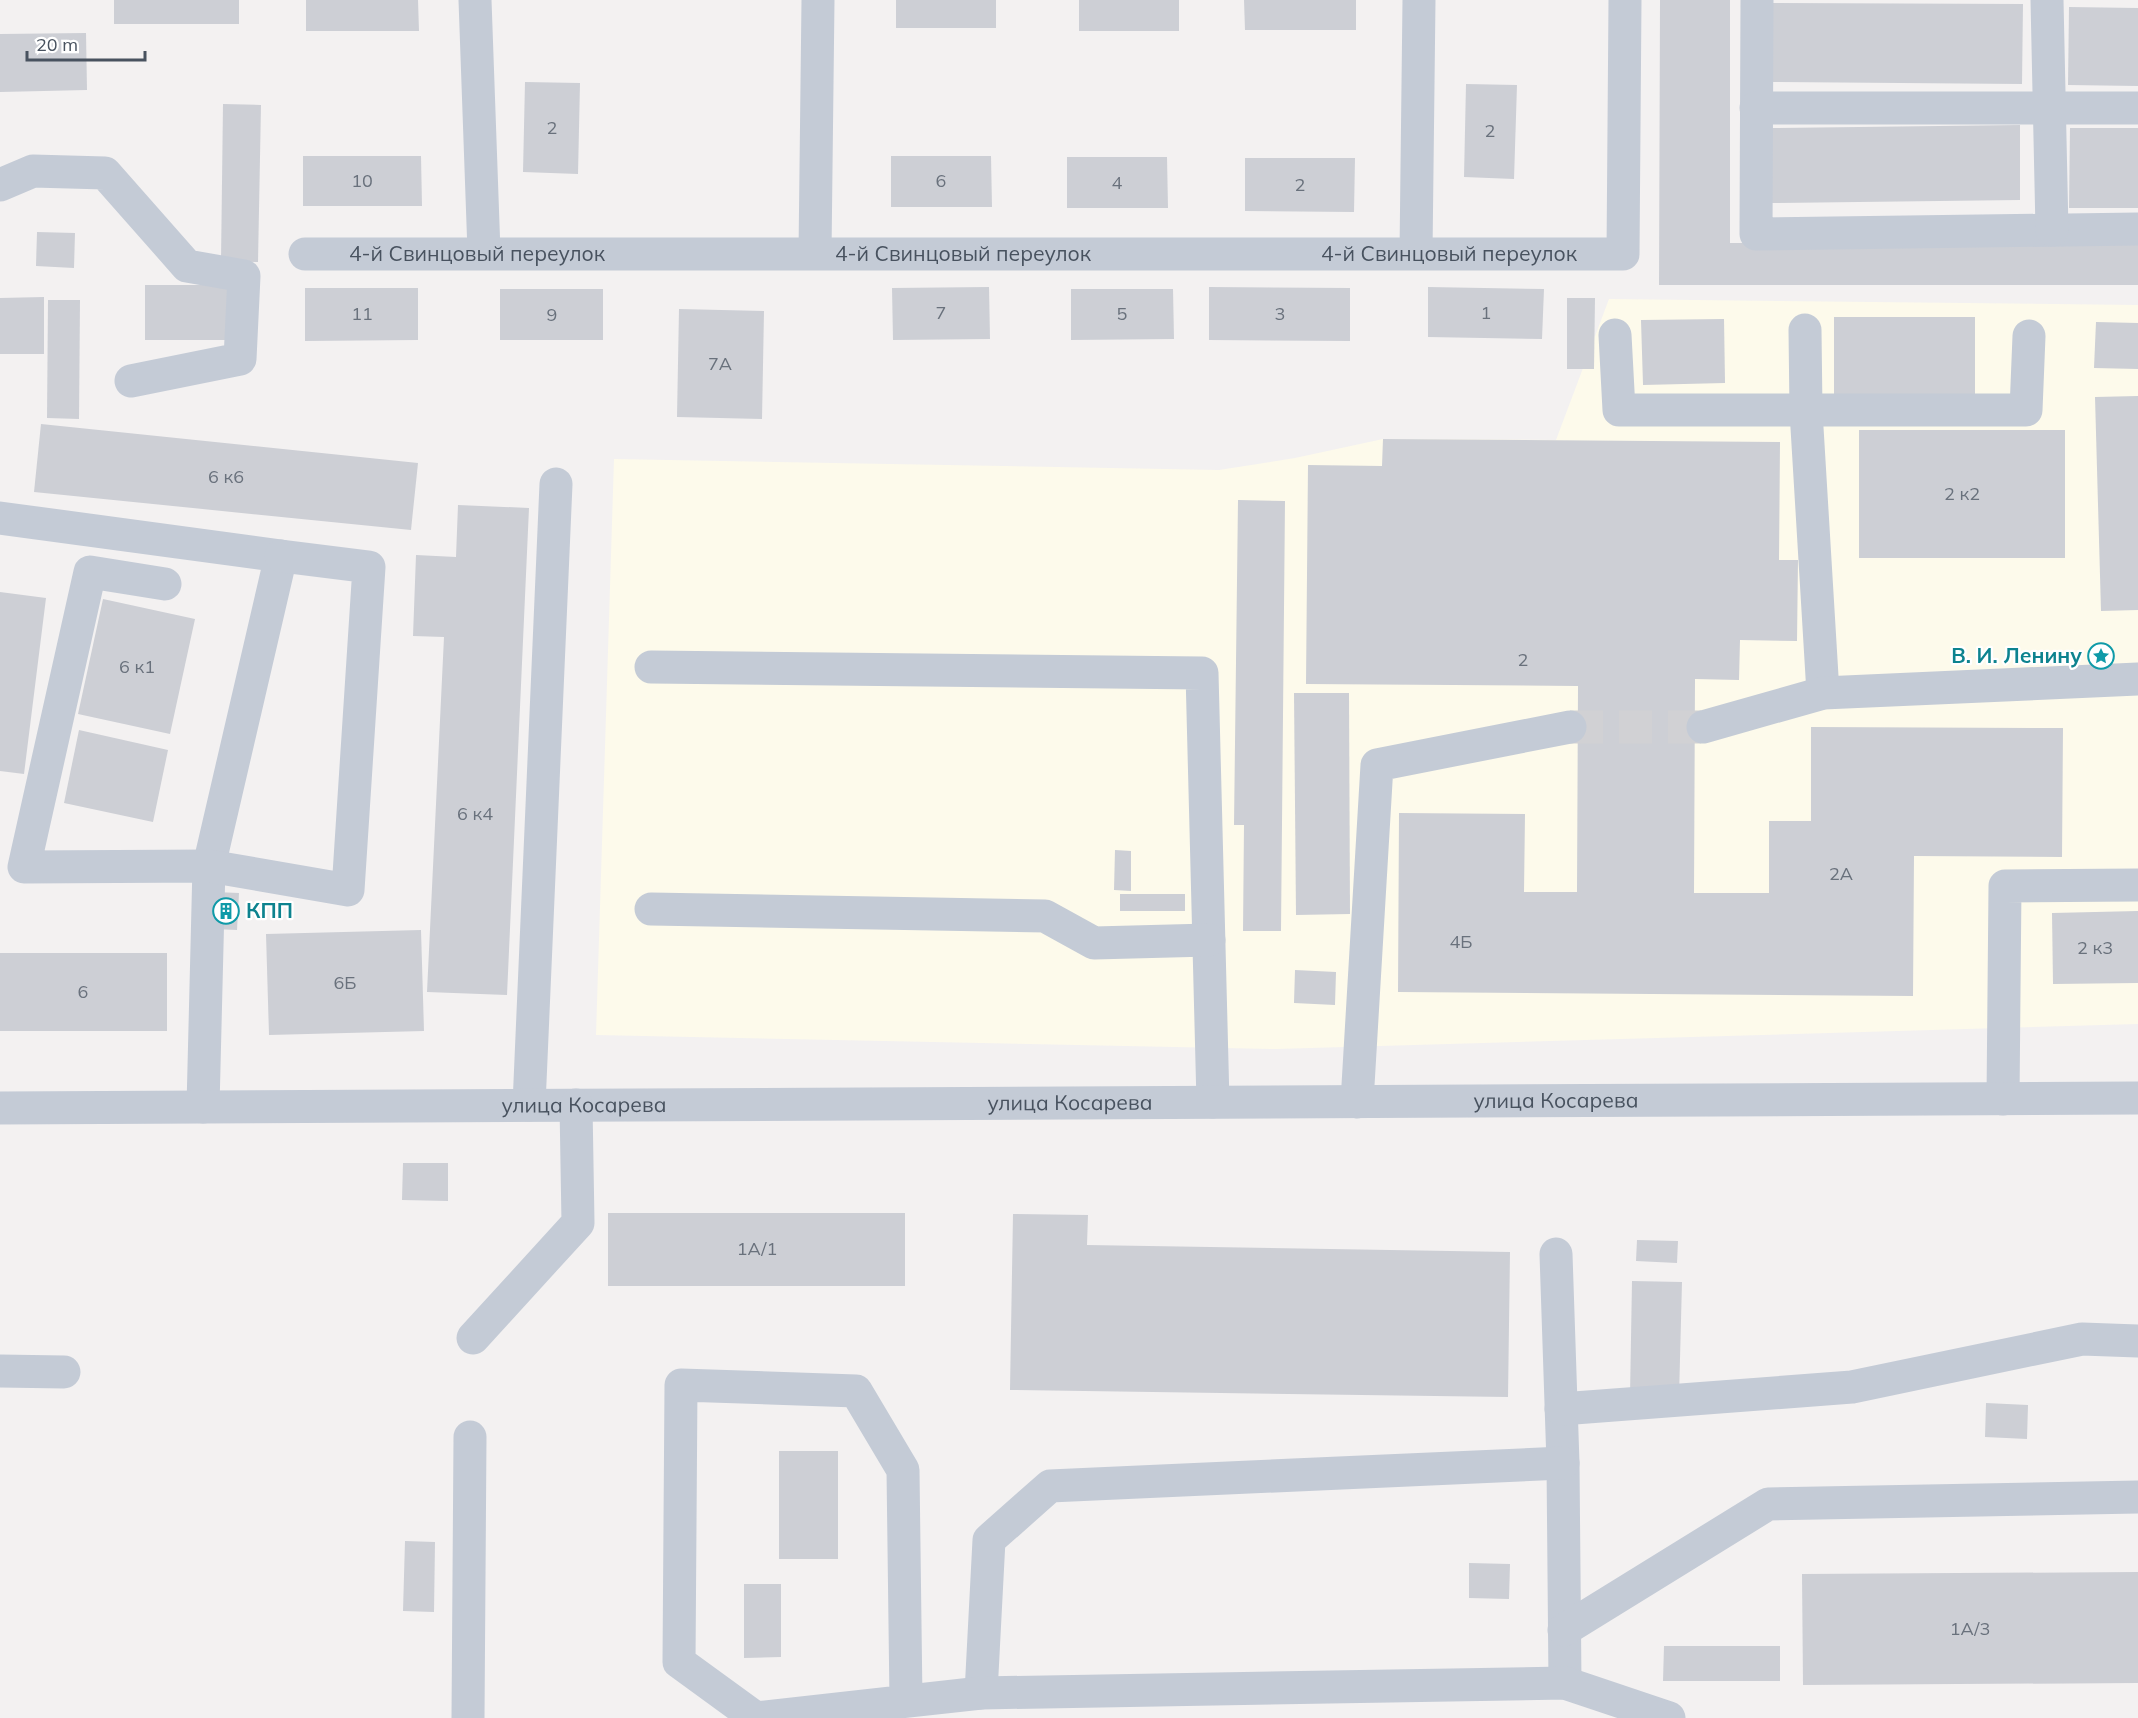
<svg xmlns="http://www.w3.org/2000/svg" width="2138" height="1718" viewBox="0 0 2138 1718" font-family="Mulish,sans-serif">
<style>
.commercial{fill:#fdfaeb}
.building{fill:#cdcfd5}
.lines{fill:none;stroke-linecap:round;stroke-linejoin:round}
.minor-tunnel{stroke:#d1d1d4;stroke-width:33;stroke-dasharray:33 16;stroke-linecap:butt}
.minor{stroke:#c4cbd6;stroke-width:33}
.labels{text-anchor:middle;stroke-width:4.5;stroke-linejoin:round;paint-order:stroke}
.number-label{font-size:18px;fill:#69717c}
.street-label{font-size:21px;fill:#48525f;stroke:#fff}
.culture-label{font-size:21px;font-weight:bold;fill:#0d838f;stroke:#fff;text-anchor:end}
</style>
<rect width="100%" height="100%" fill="#f3f1f1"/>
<!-- commercial -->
<path class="commercial" d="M1609 299 2138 305V1024L1276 1049 596 1035 614 459 1219 470 1295 458 1383 439 1556 440Z"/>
<!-- building -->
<g class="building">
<rect x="114" y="0" width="125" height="24"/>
<path d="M306 0H418L419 31H306Z"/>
<rect x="896" y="0" width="100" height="28"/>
<rect x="1079" y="0" width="100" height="31"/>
<path d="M1244 0H1356V30H1245Z"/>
<path d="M1660 0H1730V243L2138 244V285H1659Z"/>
<path d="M1771 3 2023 4 2022 84 1770 82Z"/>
<path d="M2069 7 2138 8V86L2068 85Z"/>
<path d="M86 33 87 90 0 92V34Z"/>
<path d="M525 82 580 83 578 174 523 172Z"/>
<path d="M1466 84 1517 85 1514 179 1464 177Z"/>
<path d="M223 104 261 105 258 262 221 261Z"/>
<path d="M2020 125V200L1772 203V128Z"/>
<path d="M2070 128H2138V208H2069Z"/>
<path d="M303 156H421L422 206H303Z"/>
<path d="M891 156H991L992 207H891Z"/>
<path d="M1067 157H1167L1168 208H1067Z"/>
<path d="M1245 158H1355L1354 212 1245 211Z"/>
<path d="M37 232 75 233 74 268 36 266Z"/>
<rect x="145" y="285" width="87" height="55"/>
<path d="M989 287 990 339 893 340 892 288Z"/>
<path d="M1209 287 1350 288V341L1209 340Z"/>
<path d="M1428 287 1544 289 1542 339 1428 337Z"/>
<path d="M305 288H418V340L305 341Z"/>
<rect x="500" y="289" width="103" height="51"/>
<path d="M1071 289H1173L1174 339 1071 340Z"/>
<path d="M44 297V354H0V298Z"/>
<path d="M1567 298H1595L1594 369H1567Z"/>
<path d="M48 300H80L79 419 47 418Z"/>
<path d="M679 309 764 311 762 419 677 417Z"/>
<rect x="1834" y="317" width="141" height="78"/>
<path d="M1724 319 1725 383 1643 385 1641 320Z"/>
<path d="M2096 322 2138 323V369L2094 368Z"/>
<path d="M2138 396V610L2101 611 2095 397Z"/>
<path d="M41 424 418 463 411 530 34 492Z"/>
<rect x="1859" y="430" width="206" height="128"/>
<path d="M1383 439 1780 442 1779 560H1798L1797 641 1740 640 1739 680 1695 679 1694 893H1769V821H1811V727L2063 728 2062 857 1914 856 1913 996 1398 992 1399 813 1525 814 1524 892H1577L1578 686 1306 684 1308 465 1382 466Z"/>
<path d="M1238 500 1285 501 1281 931H1243L1244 825H1234Z"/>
<path d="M458 505 529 508 507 995 427 992 444 637 413 636 416 555 456 557Z"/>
<path d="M0 592 46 598 24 774 0 771Z"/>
<path d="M103 599 195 619 170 734 78 714Z"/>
<path d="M1294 693H1349L1350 914 1296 915Z"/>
<path d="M79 730 168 750 153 822 64 803Z"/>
<path d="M1115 850 1131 851V891L1114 890Z"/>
<path d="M215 892 239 893 237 930 214 929Z"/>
<rect x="1120" y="894" width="65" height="17"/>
<path d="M2138 911V983L2053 984 2052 913Z"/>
<path d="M421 930 424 1031 269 1035 266 934Z"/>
<rect x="0" y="953" width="167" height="78"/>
<path d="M1295 970 1336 972 1335 1005 1294 1003Z"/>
<path d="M403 1163H448V1201L402 1200Z"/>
<rect x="608" y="1213" width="297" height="73"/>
<path d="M1013 1214 1088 1215 1087 1245 1510 1252 1508 1397 1010 1390Z"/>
<path d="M1637 1240 1678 1241 1677 1263 1636 1261Z"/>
<path d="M1632 1281 1682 1282 1679 1397 1630 1396Z"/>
<path d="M1986 1403 2028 1405 2027 1439 1985 1437Z"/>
<rect x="779" y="1451" width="59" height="108"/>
<path d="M405 1541 435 1542 434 1612 403 1611Z"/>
<path d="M1469 1563 1510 1564 1509 1599 1469 1598Z"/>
<path d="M2138 1572V1683L1803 1685 1802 1574Z"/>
<path d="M744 1584H781V1657L744 1658Z"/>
<path d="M1664 1646H1780V1681H1663Z"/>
</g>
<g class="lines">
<!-- minor-tunnel -->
<path class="minor-tunnel" d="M1570 727H1703"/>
<!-- minor -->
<g class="minor">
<path d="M475 0 484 252"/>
<path d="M1757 0 1756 234 2138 229"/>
<path d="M2047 0 2052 230"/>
<path d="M1756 108H2138"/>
<path d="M0 185 33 171 105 173 187 266 244 276 240 359 131 381"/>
<path d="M815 253 818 0"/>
<path d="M1416 253 1419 0"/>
<path id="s1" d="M305 254H1623L1625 0"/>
<path d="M1805 330 1806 411 1823 693"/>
<path d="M1615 335 1619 410H2026L2029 336"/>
<path d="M0 518 281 556 209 866 203 1107"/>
<path d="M165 584 90 572 24 867 209 866 348 890 369 567 281 556"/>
<path d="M651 667 1202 673 1213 1102"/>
<path d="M1703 727 1823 693 2138 679"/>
<path d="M651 909 1045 916 1094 943 1209 940"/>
<path d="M2003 1099 2005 886 2138 885"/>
<path d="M1357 1102 1377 765 1570 727"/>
<path d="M529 1105 556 484"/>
<path id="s2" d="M0 1108 2138 1098"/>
<path d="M1556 1254 1563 1463 1565 1683"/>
<path d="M473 1338 578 1223 576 1105"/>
<path d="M0 1371 64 1372"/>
<path d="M1561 1409 1852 1387 2082 1339 2138 1341"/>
<path d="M1564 1630 1768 1504 2138 1497"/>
<path d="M981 1693 989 1540 1050 1486 1563 1463"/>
<path d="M906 1701 903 1470 856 1391 681 1385 679 1662 756 1718 981 1693 1565 1683 1669 1718"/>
<path d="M468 1718 470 1437"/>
</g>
</g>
<!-- icons -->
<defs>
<g id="sight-ring" transform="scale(1.35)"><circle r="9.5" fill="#fff" stroke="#0f9aa8" stroke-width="1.5"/><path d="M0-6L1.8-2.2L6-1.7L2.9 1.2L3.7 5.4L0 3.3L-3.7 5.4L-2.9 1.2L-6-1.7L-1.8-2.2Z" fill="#0f9aa8"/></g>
<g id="building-ring" transform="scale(1.35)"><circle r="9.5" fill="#fff" stroke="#0f9aa8" stroke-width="1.5"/><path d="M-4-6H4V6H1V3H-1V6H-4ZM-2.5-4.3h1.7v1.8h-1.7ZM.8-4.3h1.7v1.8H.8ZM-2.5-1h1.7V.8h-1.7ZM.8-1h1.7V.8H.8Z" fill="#0f9aa8"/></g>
</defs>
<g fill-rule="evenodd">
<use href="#sight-ring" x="2101" y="656"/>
<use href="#building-ring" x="226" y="911"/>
</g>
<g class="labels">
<!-- number labels -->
<g class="number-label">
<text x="552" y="134">2</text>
<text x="1490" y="137">2</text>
<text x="362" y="187">10</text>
<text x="941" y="187">6</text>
<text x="1117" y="189">4</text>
<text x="1300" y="191">2</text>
<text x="941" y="319">7</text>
<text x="1486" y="319">1</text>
<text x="362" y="320">11</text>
<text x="1122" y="320">5</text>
<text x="1280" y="320">3</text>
<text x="552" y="321">9</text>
<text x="720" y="370">7А</text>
<text x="226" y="483">6 к6</text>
<text x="1962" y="500">2 к2</text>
<text x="1523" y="666">2</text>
<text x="137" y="673">6 к1</text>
<text x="475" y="820">6 к4</text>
<text x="1841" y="880">2А</text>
<text x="1461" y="948">4Б</text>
<text x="2095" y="954">2 к3</text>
<text x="345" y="989">6Б</text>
<text x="83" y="998">6</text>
<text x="757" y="1255">1А/1</text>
<text x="1970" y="1635">1А/3</text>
</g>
<!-- street labels -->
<g class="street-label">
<text dy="7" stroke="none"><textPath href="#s1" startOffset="172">4-й Свинцовый переулок</textPath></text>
<text dy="7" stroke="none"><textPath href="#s1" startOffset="658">4-й Свинцовый переулок</textPath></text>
<text dy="7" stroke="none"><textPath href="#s1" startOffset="1144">4-й Свинцовый переулок</textPath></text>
<text dy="7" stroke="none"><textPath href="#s2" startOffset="1556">улица Косарева</textPath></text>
<text dy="7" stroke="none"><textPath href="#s2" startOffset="1070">улица Косарева</textPath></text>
<text dy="7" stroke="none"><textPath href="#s2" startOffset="584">улица Косарева</textPath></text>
</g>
<!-- culture labels -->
<g class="culture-label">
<text x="2082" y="663">В. И. Ленину</text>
<text x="246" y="918" text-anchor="start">КПП</text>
</g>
</g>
<!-- scale -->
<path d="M27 51v9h118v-9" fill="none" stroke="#48525f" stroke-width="3"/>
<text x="36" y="51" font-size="18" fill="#48525f" stroke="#ffffff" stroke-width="4.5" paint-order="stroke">20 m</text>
</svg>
